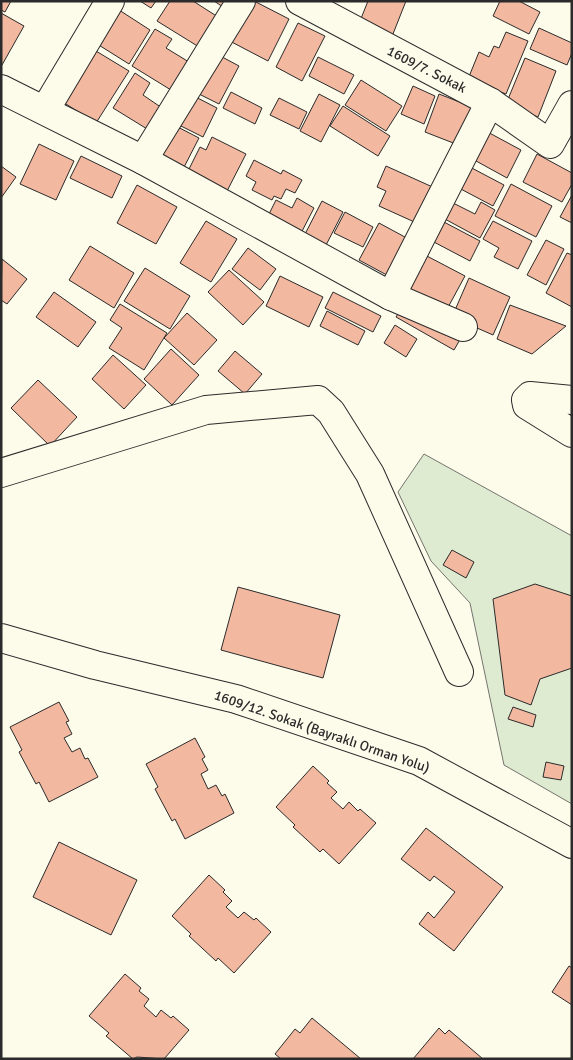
<svg xmlns="http://www.w3.org/2000/svg" width="573" height="1060" viewBox="0 0 573 1060" font-family="Signika,sans-serif">
<style>
.green{fill:#deebd1;stroke:#74746e}
.building{fill:#f2b8a0;stroke:#2b2b2b}
.lines{fill:none;stroke-linecap:round;stroke-linejoin:round}
.minor-casing{stroke:#2b2b2b;stroke-width:30}
.major-casing{stroke:#2b2b2b;stroke-width:30}
.minor{stroke:#fdfbea;stroke-width:28}
.major{stroke:#fdfbea;stroke-width:28}
.labels{text-anchor:middle;stroke-width:4;stroke-linejoin:round;paint-order:stroke}
.street-label{font-size:14px;fill:#2b2b2b;stroke:#fdfbea}
</style>
<rect width="100%" height="100%" fill="#fdfbea"/>
<!-- green -->
<path class="green" d="M424 454 572 536V804L504 765 470 603 431 561 398 492Z"/>
<!-- building -->
<g class="building">
<path d="M1 1H11L5 12 1 10Z"/>
<path d="M140 1H156L151 8Z"/>
<path d="M170 1H193L218 17 199 47 157 21Z"/>
<path d="M214 1H226L223 7Z"/>
<path d="M254 1 289 19 268 61 224 38Z"/>
<path d="M368 1H406L391 39 358 26Z"/>
<path d="M500 1H519L540 12 529 34 493 16Z"/>
<path d="M116 8 150 30 129 64 94 42Z"/>
<path d="M1 13 24 26 2 65 1 64Z"/>
<path d="M298 23 325 36 302 81 276 67Z"/>
<path d="M539 28 572 43V53L567 65 530 49Z"/>
<path d="M155 29 172 39 166 48 189 62 171 90 132 66Z"/>
<path d="M506 32 528 41 506 94 468 79 479 52 489 57 494 46 499 48Z"/>
<path d="M91 48 129 71 96 123 58 99Z"/>
<path d="M211 51 239 66 219 104 191 90Z"/>
<path d="M318 57 354 75 344 94 309 76Z"/>
<path d="M525 58 556 71 538 117 506 104Z"/>
<path d="M135 73 150 83 143 95 165 110 152 132 113 108Z"/>
<path d="M361 80 402 106 386 131 345 105Z"/>
<path d="M413 86 435 96 424 124 401 114Z"/>
<path d="M186 92 217 108 203 137 171 121Z"/>
<path d="M231 92 262 108 255 124 223 108Z"/>
<path d="M319 94 340 105 321 142 300 131Z"/>
<path d="M439 94 475 108 461 146 425 132Z"/>
<path d="M279 98 307 112 299 129 270 115Z"/>
<path d="M343 106 390 136 378 156 330 126Z"/>
<path d="M170 123 199 138 181 173 152 158Z"/>
<path d="M482 129 521 150 507 178 467 156Z"/>
<path d="M212 137 246 154 226 193 187 173 200 147 206 150Z"/>
<path d="M39 144 74 161 56 200 20 184Z"/>
<path d="M537 154 572 173V184L562 202 523 182Z"/>
<path d="M81 156 122 176 112 198 70 178Z"/>
<path d="M254 160 281 174 283 170 302 180 295 193 286 189 281 199 274 196 272 200 252 190 256 182 246 176Z"/>
<path d="M1 166 16 177 1 198Z"/>
<path d="M386 166 437 189 421 225 379 206 386 191 377 187Z"/>
<path d="M468 166 504 185 493 206 457 187Z"/>
<path d="M511 184 552 206 536 237 495 216Z"/>
<path d="M137 185 177 207 156 244 117 223Z"/>
<path d="M572 195V223L560 217Z"/>
<path d="M297 198 314 208 298 239 265 222 276 200 292 208Z"/>
<path d="M322 201 343 212 324 249 303 238Z"/>
<path d="M451 202 475 214 481 202 495 210 480 238 443 218Z"/>
<path d="M345 212 373 227 363 247 334 233Z"/>
<path d="M206 221 237 239 211 282 180 263Z"/>
<path d="M442 221 480 241 470 261 432 241Z"/>
<path d="M493 221 532 241 518 269 494 257 499 248 483 239Z"/>
<path d="M379 223 416 243 396 280 359 260Z"/>
<path d="M546 240 564 249 546 285 527 275Z"/>
<path d="M90 246 134 273 114 308 69 280Z"/>
<path d="M248 248 276 269 260 290 232 269Z"/>
<path d="M567 253 572 255V307L546 293Z"/>
<path d="M425 255 465 276 446 311 407 290Z"/>
<path d="M2 259 27 279 7 304 1 300Z"/>
<path d="M145 268 190 296 170 329 124 301Z"/>
<path d="M229 270 264 302 243 325 208 292Z"/>
<path d="M280 276 323 297 309 327 266 306Z"/>
<path d="M469 278 510 297 493 335 452 317Z"/>
<path d="M54 292 96 322 78 347 36 317Z"/>
<path d="M333 292 381 316 373 332 325 308Z"/>
<path d="M404 303 462 336 454 350 396 317Z"/>
<path d="M120 304 167 333 144 370 109 348 122 328 110 320Z"/>
<path d="M510 305 566 326 532 354 497 339Z"/>
<path d="M327 311 365 331 358 345 320 326Z"/>
<path d="M187 313 217 340 194 365 164 338Z"/>
<path d="M395 325 417 339 406 357 384 343Z"/>
<path d="M171 349 199 375 172 405 144 379Z"/>
<path d="M235 351 262 374 245 394 218 371Z"/>
<path d="M113 355 146 385 124 409 92 379Z"/>
<path d="M38 380 77 417 50 446 11 408Z"/>
<path d="M452 550 474 562 466 578 443 565Z"/>
<path d="M535 584 572 596V668L540 679 531 705 505 695 493 599Z"/>
<path d="M238 587 340 615 323 678 221 650Z"/>
<path d="M59 702 69 721 66 722 72 734 64 738 72 752 80 748 85 759 88 758 98 777 49 802 39 782 36 784 19 752 22 750 10 727Z"/>
<path d="M513 707 536 715 533 727 508 719Z"/>
<path d="M195 738 205 757 202 759 208 770 201 774 208 789 216 785 222 796 225 794 234 813 185 839 175 819 172 821 155 789 158 787 146 764Z"/>
<path d="M546 762 564 766 561 780 543 777Z"/>
<path d="M313 766 329 781 327 783 337 792 331 798 343 809 349 802 358 811 360 809 376 823 339 864 323 849 320 852 293 827 295 825 276 807Z"/>
<path d="M426 828 503 887 454 951 419 924 428 912 434 918 455 892 434 876 430 881 401 859Z"/>
<path d="M59 842 137 880 111 935 33 897Z"/>
<path d="M209 875 225 890 223 892 232 901 226 907 238 918 244 912 254 920 256 918 271 932 234 973 218 958 216 961 189 936 191 934 172 916Z"/>
<path d="M569 966 572 968V1005L552 992Z"/>
<path d="M125 974 141 988 139 991 149 999 144 1006 156 1017 161 1010 171 1018 173 1016 189 1030 164 1059 137 1057 133 1059 106 1036 109 1033 89 1016Z"/>
<path d="M312 1018 361 1059H281L275 1054 295 1029 300 1033Z"/>
<path d="M439 1028 445 1034 449 1030 483 1059H413Z"/>
</g>
<g class="lines">
<!-- minor casing -->
<g class="minor-casing">
<g id="minor">
<path d="M300 1 490 102 550 144 572 105"/>
<path d="M1 89 143 160 391 296 463 327"/>
<path d="M45 110 110 1"/>
<path d="M143 160 241 1"/>
<path d="M391 296 490 102"/>
<path d="M572 400 530 396 526 400 527 405 572 433"/>
<path d="M1 473 206 410 318 400 331 412 370 474 459 672"/>
</g>
</g>
<!-- major casing -->
<g class="major-casing">
<path id="major" d="M1 638 95 665 236 699 419 761 572 844"/>
</g>
<!-- minor -->
<use href="#minor" class="minor"/>
<!-- major -->
<use href="#major" class="major"/>
</g>
<g class="labels">
<!-- street labels -->
<g class="street-label">
<text transform="translate(427 69) rotate(27)" y="5">1609/7. Sokak</text>
<text transform="translate(322 731) rotate(19)" y="5">1609/12. Sokak (Bayraklı Orman Yolu)</text>
</g>
</g>
<!-- border -->
<rect width="573" height="1060" fill="none" stroke="#2b2b2b" stroke-width="5"/>
</svg>
